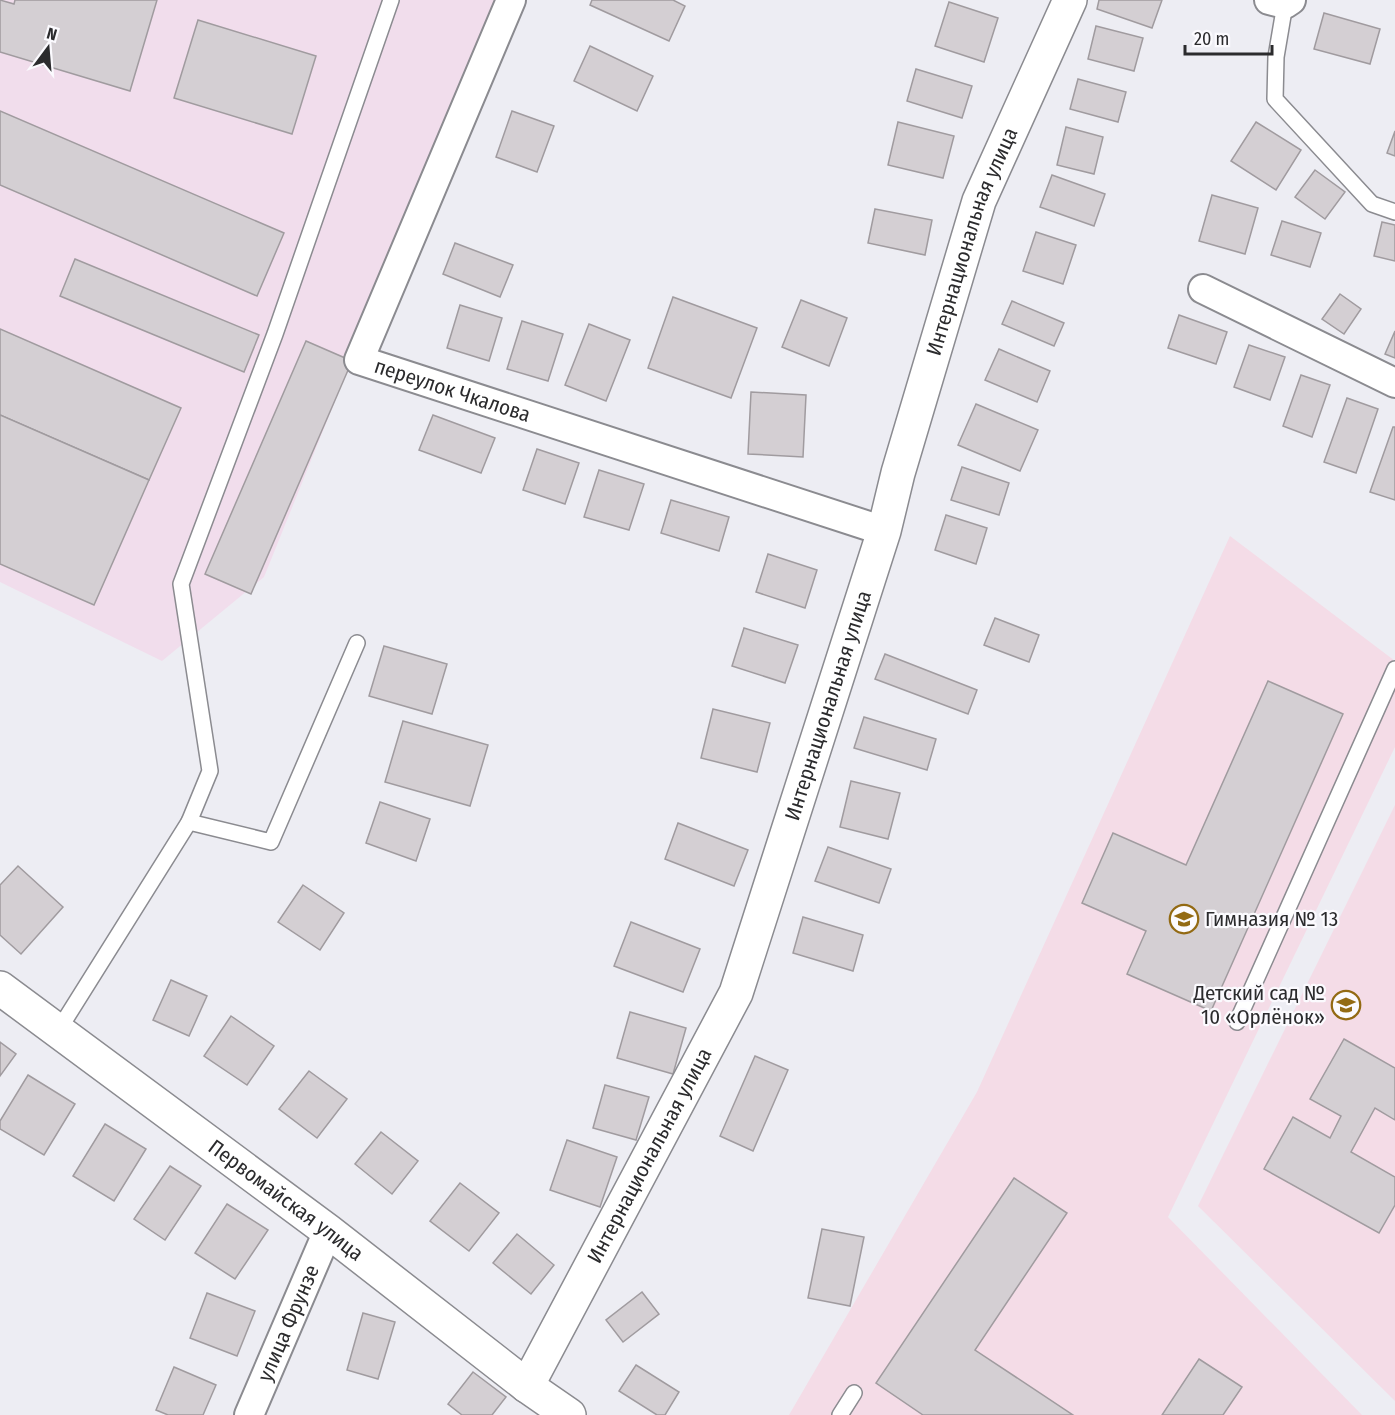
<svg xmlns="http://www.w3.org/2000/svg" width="1395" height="1415" viewBox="0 0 1395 1415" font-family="'Fira Sans Condensed',sans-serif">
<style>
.industrial{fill:#f1ddec}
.education{fill:#f4dce7}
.building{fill:#d4cfd3;stroke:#a09b9f;stroke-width:1.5}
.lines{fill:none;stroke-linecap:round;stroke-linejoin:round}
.lane-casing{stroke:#8b8b90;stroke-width:18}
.street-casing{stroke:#8b8b90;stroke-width:32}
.secondary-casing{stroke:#8b8b90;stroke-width:36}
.lane{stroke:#fff;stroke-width:15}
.street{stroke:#fff;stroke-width:28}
.secondary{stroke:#fff;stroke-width:33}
.labels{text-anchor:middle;stroke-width:4.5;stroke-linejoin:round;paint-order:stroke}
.street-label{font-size:21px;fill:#2b2b2d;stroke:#fbfafe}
.poi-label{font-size:21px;fill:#2b2b2d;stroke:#fbfafe;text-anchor:start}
</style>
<rect width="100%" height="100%" fill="#ededf3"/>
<!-- industrial -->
<path class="industrial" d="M0 0H497L264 577 162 661 0 582Z"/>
<!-- education -->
<g class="education">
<path d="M1230 536 1395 661V747L1168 1217 1362 1415H789L977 1092Z"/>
<path d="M1395 805V1401L1198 1206Z"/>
</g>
<!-- building -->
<g class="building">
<path d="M0 0 14 4 15 0H157L130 91 0 52Z"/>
<path d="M592 0H673L685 6 669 41 590 5Z"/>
<path d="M1099 0H1162L1152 28 1097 9Z"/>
<path d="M949 2 998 18 984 62 935 46Z"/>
<path d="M1324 13 1380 29 1370 64 1314 49Z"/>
<path d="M198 20 316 56 292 134 174 98Z"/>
<path d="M1096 26 1143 38 1134 71 1088 59Z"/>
<path d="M590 46 653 76 637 111 574 81Z"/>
<path d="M916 69 972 86 962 118 907 101Z"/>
<path d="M1078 79 1126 92 1118 122 1070 109Z"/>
<path d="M0 111 284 233 257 296 0 185Z"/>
<path d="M512 111 554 126 537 172 496 157Z"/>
<path d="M898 122 954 136 943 178 888 165Z"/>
<path d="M1256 122 1301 150 1276 190 1231 161Z"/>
<path d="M1066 127 1103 137 1094 174 1057 165Z"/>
<path d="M1395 131V156L1387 153Z"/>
<path d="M1315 170 1345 192 1325 219 1295 197Z"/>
<path d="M1052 175 1105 194 1094 226 1040 207Z"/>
<path d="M1212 195 1258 208 1245 254 1199 241Z"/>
<path d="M875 209 932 220 925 255 868 243Z"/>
<path d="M1282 221 1321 233 1310 267 1271 255Z"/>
<path d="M1382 222 1395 225V261L1374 256Z"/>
<path d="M1036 232 1076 245 1063 284 1023 271Z"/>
<path d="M455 243 513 265 500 297 443 274Z"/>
<path d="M75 259 259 335 244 372 60 296Z"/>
<path d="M1340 294 1361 309 1344 334 1322 319Z"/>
<path d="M673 297 757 328 731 398 648 368Z"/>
<path d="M801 300 847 318 829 366 782 347Z"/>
<path d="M1012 301 1064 323 1054 346 1002 324Z"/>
<path d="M460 305 502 318 489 361 447 348Z"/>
<path d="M1179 315 1227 332 1216 364 1168 348Z"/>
<path d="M522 321 563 334 548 381 507 369Z"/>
<path d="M589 324 630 340 606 401 565 385Z"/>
<path d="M0 329 181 408 149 480 0 415Z"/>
<path d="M1395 331V358L1385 354Z"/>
<path d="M306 341 352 361 251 594 205 574Z"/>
<path d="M1249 345 1285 357 1270 400 1234 387Z"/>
<path d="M999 349 1050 371 1037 402 985 380Z"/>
<path d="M1301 375 1330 385 1312 437 1283 426Z"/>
<path d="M751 392 806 395 803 457 748 454Z"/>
<path d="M1347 398 1378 409 1356 473 1324 462Z"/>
<path d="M976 404 1038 430 1020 471 958 445Z"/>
<path d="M0 415 149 480 94 605 0 564Z"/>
<path d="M433 415 495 438 481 473 419 450Z"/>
<path d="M1393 427H1395V500L1370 492Z"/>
<path d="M537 449 579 463 565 504 523 490Z"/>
<path d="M962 467 1009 483 999 515 951 500Z"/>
<path d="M599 470 644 484 629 530 584 517Z"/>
<path d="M671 500 729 517 719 551 661 533Z"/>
<path d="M946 515 987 528 976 564 935 550Z"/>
<path d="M768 554 817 570 805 608 756 592Z"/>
<path d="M995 618 1039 635 1029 662 984 645Z"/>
<path d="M744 628 798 645 785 683 732 666Z"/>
<path d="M384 646 447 664 432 714 369 696Z"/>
<path d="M885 654 977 690 968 714 875 679Z"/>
<path d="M1268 681 1343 714 1211 1011 1127 974 1146 931 1082 903 1113 833 1186 865Z"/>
<path d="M713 709 770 723 757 772 701 758Z"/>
<path d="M864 717 936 739 927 770 854 748Z"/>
<path d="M403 721 488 745 470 806 385 782Z"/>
<path d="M851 781 900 793 888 839 840 827Z"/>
<path d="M380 802 430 819 416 861 366 843Z"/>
<path d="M678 823 748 850 734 886 665 859Z"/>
<path d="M828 847 891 869 879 903 815 881Z"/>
<path d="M18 866 63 907 21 954 0 935V885Z"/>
<path d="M303 885 344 913 320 950 278 922Z"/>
<path d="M803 917 863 935 853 971 793 953Z"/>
<path d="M631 922 700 949 683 992 614 966Z"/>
<path d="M171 980 207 996 189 1036 153 1020Z"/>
<path d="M630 1012 686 1028 673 1074 617 1058Z"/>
<path d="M231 1016 274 1046 247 1085 204 1056Z"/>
<path d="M1344 1039 1395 1068V1120L1375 1108 1351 1152 1395 1177V1205L1379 1233 1264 1169 1293 1117 1330 1138 1341 1116 1310 1099Z"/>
<path d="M0 1042 16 1054 0 1076Z"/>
<path d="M755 1056 788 1070 753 1151 720 1136Z"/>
<path d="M309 1071 347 1099 317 1138 279 1109Z"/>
<path d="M28 1075 75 1104 44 1155 0 1129V1121Z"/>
<path d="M605 1085 649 1097 636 1140 593 1128Z"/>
<path d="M105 1124 146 1149 114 1201 73 1176Z"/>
<path d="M381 1132 418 1161 392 1194 355 1164Z"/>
<path d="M567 1140 617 1157 600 1207 550 1190Z"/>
<path d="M170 1166 201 1186 165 1240 134 1219Z"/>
<path d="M1014 1178 1067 1213 975 1350 1073 1415H923L876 1383Z"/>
<path d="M460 1183 499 1213 469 1251 430 1221Z"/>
<path d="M227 1204 268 1230 235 1279 195 1253Z"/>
<path d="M822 1229 864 1237 850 1306 808 1298Z"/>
<path d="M517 1234 554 1265 531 1294 493 1263Z"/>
<path d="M642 1292 659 1314 623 1342 606 1320Z"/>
<path d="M207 1293 255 1311 237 1356 190 1338Z"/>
<path d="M363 1313 395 1322 378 1379 347 1370Z"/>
<path d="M1199 1359 1242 1387 1223 1415H1162Z"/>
<path d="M636 1365 679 1392 665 1415H657L619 1391Z"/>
<path d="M174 1367 216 1385 203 1415H168L156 1410Z"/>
<path d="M473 1372 506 1397 492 1415H462L448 1404Z"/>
</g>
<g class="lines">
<!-- lane casing -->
<g class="lane-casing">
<g id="lane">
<path d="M1285 4 1276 57 1275 99 1372 204 1395 212"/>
<path d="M189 822 271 842 357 643"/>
<path d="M1237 1022 1395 669"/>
<path d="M58 1031 189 822 210 771 181 584 275 334 391 0"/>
<path d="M840 1415 854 1393"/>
</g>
</g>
<!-- street casing -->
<g class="street-casing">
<g id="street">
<path id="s1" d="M511 0 359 360 884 531"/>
<path d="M1269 0 1285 4 1291 0"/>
<path d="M1203 289 1395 383"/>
<path id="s2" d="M249 1415 328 1231"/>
</g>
</g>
<!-- secondary casing -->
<g class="secondary-casing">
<g id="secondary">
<path id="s3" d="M0 988 328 1231 527 1386 569 1415"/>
<path id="s4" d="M527 1386 736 993 884 531 898 473 979 201 1070 0"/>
</g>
</g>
<!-- lane -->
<use href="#lane" class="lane"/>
<!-- street -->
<use href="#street" class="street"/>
<!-- secondary -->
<use href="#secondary" class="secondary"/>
</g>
<!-- icons -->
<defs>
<g id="school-ring" transform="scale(1.5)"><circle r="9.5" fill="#fbfafe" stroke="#936a13" stroke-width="1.5"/><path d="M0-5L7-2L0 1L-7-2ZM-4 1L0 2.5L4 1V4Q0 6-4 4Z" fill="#936a13"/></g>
</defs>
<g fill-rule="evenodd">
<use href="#school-ring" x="1184" y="919"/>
<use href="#school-ring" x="1346" y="1005"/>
</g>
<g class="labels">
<!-- street labels -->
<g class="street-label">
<text dy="7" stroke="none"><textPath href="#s4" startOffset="1233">Интернациональная улица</textPath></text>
<text dy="7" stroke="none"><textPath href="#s1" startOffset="489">переулок Чкалова</textPath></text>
<text dy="7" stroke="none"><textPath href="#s4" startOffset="747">Интернациональная улица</textPath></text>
<text dy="7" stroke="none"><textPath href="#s4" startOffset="261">Интернациональная улица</textPath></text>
<text dy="7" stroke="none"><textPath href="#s3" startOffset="356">Первомайская улица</textPath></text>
<text dy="7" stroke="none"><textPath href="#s2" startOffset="100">улица Фрунзе</textPath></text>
</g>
<!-- poi labels -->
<g class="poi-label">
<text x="1205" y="926">Гимназия № 13</text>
<text x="1325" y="1000" text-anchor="end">Детский сад №<tspan x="1325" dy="24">10 «Орлёнок»</tspan></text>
</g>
</g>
<!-- north arrow -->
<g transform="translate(48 48) rotate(16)" stroke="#fbfafe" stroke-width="4.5" paint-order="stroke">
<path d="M0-4.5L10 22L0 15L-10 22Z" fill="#2b2b2d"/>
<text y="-9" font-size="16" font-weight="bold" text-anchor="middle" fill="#2b2b2d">N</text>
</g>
<!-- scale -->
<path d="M1185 45v9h87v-9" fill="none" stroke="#2b2b2d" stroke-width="3"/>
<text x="1194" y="45" font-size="18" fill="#2b2b2d" stroke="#fbfafe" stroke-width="4.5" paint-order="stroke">20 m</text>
</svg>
